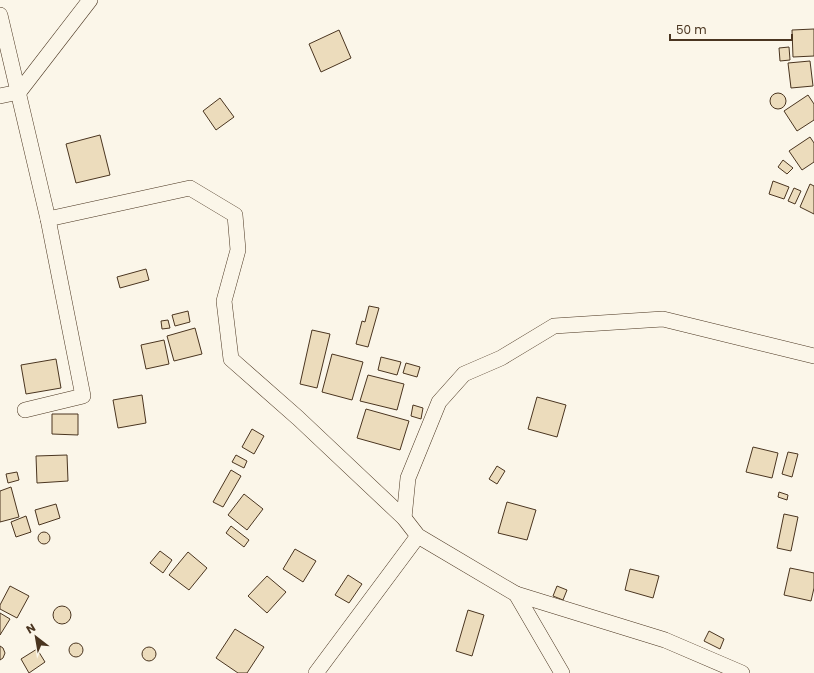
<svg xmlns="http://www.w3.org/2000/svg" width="814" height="673" viewBox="0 0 814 673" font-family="Poppins,sans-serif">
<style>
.building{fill:#ecdcbc;stroke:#4a3520}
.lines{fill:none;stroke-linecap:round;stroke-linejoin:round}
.minor-casing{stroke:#4a3520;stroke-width:16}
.minor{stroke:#fbf6e9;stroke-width:15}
</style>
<rect width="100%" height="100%" fill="#fbf6e9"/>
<!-- building -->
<g class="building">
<path d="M814 29V56L793 57 792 30Z"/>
<path d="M339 30 351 58 321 72 309 44Z"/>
<path d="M789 47 790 60 780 61 779 48Z"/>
<path d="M810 61 813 86 791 88 788 63Z"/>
<circle cx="778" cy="101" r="8"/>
<path d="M808 95 814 104V120L797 131 784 111Z"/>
<path d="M220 98 234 117 216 130 203 111Z"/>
<path d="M100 135 110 175 76 183 66 144Z"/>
<path d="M810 137 814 143V162L802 170 789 151Z"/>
<path d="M783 160 793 168 787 174 778 167Z"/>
<path d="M773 181 789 187 784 199 769 194Z"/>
<path d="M810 184 814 186V214L800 207Z"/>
<path d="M794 188 801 191 795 204 788 201Z"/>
<path d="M146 269 149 280 120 288 117 277Z"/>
<path d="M369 306 379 308 368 347 356 344 362 321 365 322Z"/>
<path d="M188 311 190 322 175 326 172 315Z"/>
<path d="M168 320 170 328 162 329 161 321Z"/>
<path d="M195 328 202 354 174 361 167 336Z"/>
<path d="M312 330 330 334 317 388 300 384Z"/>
<path d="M164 340 169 364 146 369 141 345Z"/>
<path d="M332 354 363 362 352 400 322 392Z"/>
<path d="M381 357 401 362 397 375 378 370Z"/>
<path d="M56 359 61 388 26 394 21 365Z"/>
<path d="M406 363 420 367 417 377 403 373Z"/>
<path d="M368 375 404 384 397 410 360 401Z"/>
<path d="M142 395 146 423 118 428 113 400Z"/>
<path d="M537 397 566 405 557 437 528 429Z"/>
<path d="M413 405 423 408 421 419 411 416Z"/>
<path d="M366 409 409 421 400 450 357 438Z"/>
<path d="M52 414H78V435L52 434Z"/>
<path d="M252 429 264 436 254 454 242 447Z"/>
<path d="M753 447 778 453 772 478 746 472Z"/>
<path d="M788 452 798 454 792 477 782 474Z"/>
<path d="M67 455 68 481 37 483 36 456Z"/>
<path d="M236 455 247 461 244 468 232 462Z"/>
<path d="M497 466 505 471 497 484 489 479Z"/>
<path d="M231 470 241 476 223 507 213 502Z"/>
<path d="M17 472 19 480 8 483 6 474Z"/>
<path d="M11 487 19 517 0 522V491Z"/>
<path d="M779 492 788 495 787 500 778 497Z"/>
<path d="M244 494 263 509 247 530 228 515Z"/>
<path d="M507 502 536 510 527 540 498 533Z"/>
<path d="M56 504 60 518 39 525 35 510Z"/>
<path d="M784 514 798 517 791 551 777 548Z"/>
<path d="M26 516 31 532 16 537 11 522Z"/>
<path d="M231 526 249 540 244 547 226 533Z"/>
<circle cx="44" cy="538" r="6"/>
<path d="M295 549 316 561 303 582 283 569Z"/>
<path d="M160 551 172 560 163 573 150 563Z"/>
<path d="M188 552 207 568 189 590 169 575Z"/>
<path d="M790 568 814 573V588L811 601 784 595Z"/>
<path d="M630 569 659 576 653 598 625 590Z"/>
<path d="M348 575 362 584 349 603 335 595Z"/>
<path d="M267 576 286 592 267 613 248 596Z"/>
<path d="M10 586 29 596 17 618 0 609V605Z"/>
<path d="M557 586 567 590 563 600 553 596Z"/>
<circle cx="62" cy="615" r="9"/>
<path d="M468 610 484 615 472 656 456 651Z"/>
<path d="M0 613 10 619 0 635Z"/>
<path d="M235 629 264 647 247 673H238L216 658Z"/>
<path d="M709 631 724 639 720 649 704 641Z"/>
<circle cx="76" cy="650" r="7"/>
<path d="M0 646 3 648 5 653 3 658 0 660Z"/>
<circle cx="149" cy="654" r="7"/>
<path d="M37 649 45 662 29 673 21 659Z"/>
</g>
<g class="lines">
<!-- minor casing -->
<g class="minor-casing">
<g id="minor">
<path d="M0 15 48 219 83 396 25 410"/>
<path d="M0 96 19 92 90 0"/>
<path d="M48 219 190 188 235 215 238 250 224 301 231 359 298 418 404 518 418 536 516 594 562 673"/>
<path d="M404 518 408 478 439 402 464 374 501 358 554 326 663 319 814 356"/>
<path d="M516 594 665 640 742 673"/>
<path d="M316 673 418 536"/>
</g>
</g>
<!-- minor -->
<use href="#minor" class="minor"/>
</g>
<!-- north arrow -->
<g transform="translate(36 637) rotate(329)" stroke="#fbf6e9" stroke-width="3" paint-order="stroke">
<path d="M0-3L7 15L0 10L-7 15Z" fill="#4a3520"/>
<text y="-6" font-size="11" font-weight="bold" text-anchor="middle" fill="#4a3520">N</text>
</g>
<!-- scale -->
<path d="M670 34v6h122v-6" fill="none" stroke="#4a3520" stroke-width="2"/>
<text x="676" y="34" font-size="12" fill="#4a3520" stroke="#fbf6e9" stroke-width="3" paint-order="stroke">50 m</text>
</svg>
